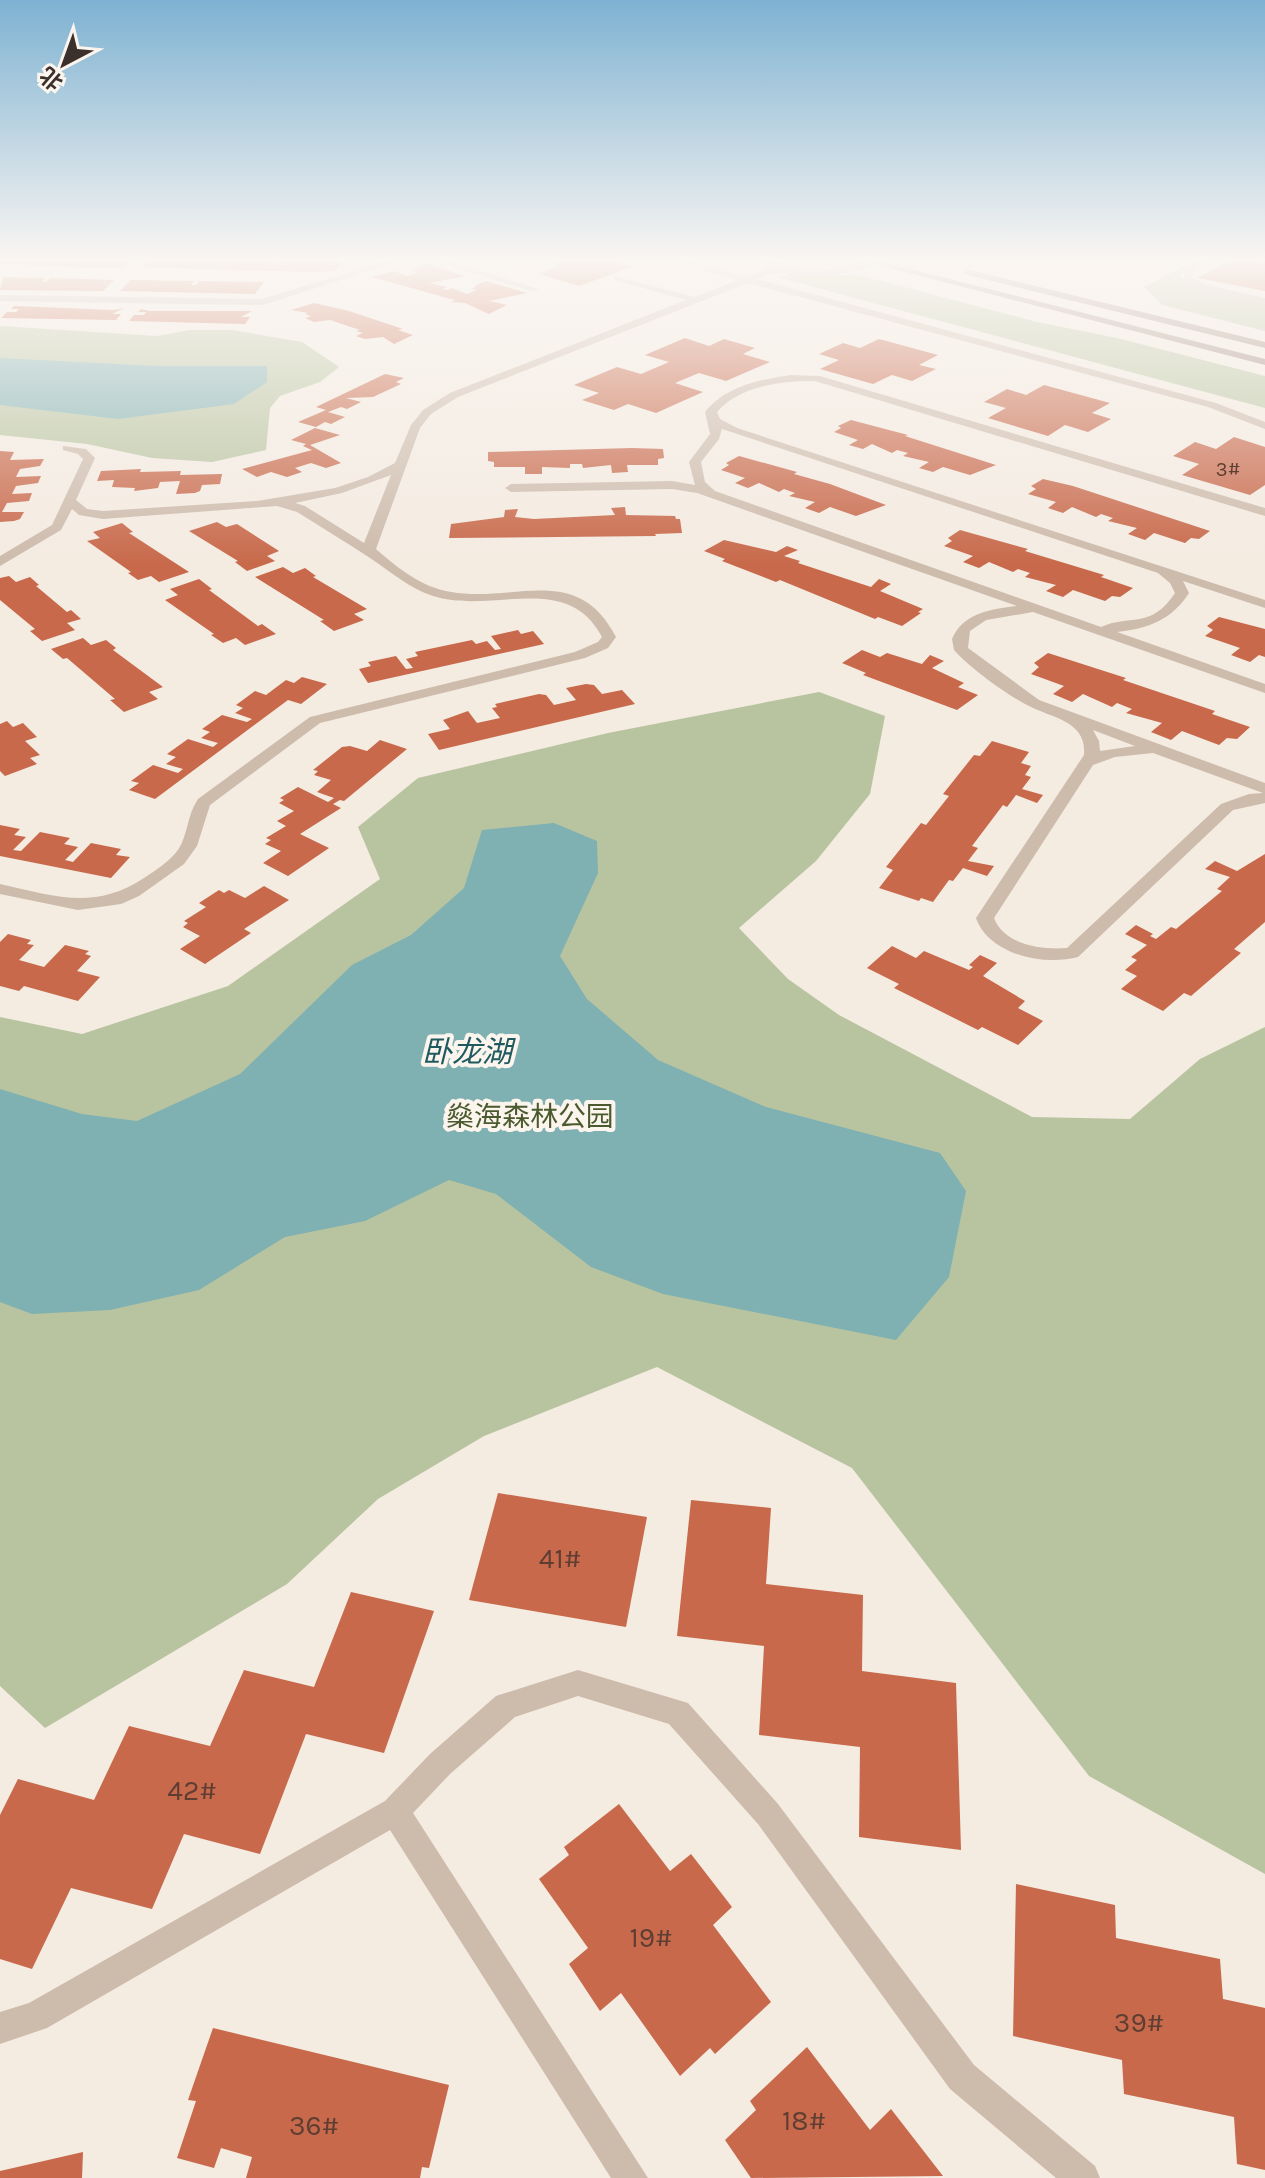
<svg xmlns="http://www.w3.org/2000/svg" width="1265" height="2178" viewBox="0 0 1265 2178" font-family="Karla,'Noto Sans SC',sans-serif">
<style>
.green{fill:#b8c4a0}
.water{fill:#7fb0b2}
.building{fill:#c8694b}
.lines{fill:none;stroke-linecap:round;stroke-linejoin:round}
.lane{fill:#cdbbac;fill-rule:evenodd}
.secondary{fill:#a18a7d;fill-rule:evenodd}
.labels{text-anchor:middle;stroke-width:8;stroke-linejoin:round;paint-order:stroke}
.far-number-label{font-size:20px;fill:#5e3e33}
.park-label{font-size:28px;fill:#4a5a2e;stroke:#fbf5ee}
.near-number-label{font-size:28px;fill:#5e3e33}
.water-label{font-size:30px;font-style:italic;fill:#1f5a5e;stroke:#fbf5ee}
</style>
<rect width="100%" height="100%" fill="#f4ebe1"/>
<!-- green -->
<g class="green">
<path d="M1198 259H1202L1183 269 1180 277 1203 288 1265 303V331L1162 305 1144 287Z"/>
<path d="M788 274 859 275 1037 322 1117 338 1265 376V408L780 278Z"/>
<path d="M0 326 157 336 189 330H232L302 342 339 367 320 382 280 396 270 408 266 450 212 462 152 458 87 444 0 435Z"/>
<path d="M819 692 885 716 870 794 816 861 739 928 788 979 839 1015 1032 1117 1130 1119 1200 1059 1265 1027V1874L1089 1776 852 1468 657 1367 484 1436 378 1499 287 1584 45 1728 0 1686V1017L82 1034 228 986 380 879 358 827 418 778 608 733Z"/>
</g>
<!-- water -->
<g class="water">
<path d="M0 358 156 366H267V382L234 404 118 419 0 405Z"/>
<path d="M554 823 597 841 598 873 560 956 587 999 658 1060 766 1107 940 1153 966 1191 949 1277 896 1340 663 1294 591 1267 496 1194 449 1180 365 1221 285 1237 199 1290 110 1310 32 1314 0 1302V1089L82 1114 137 1121 240 1074 352 965 411 935 464 888 482 830Z"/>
</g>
<!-- building -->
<g class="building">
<path d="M132 259 125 267 99 268 0 264 1 259Z"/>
<path d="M149 259H276L274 262H278L280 259 343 260 336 271 310 272 142 267Z"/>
<path d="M542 259H610L634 266 579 286 539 274 559 265Z"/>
<path d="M1233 259 1265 262V291L1197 278Z"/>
<path d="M427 264 466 276 429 283 447 287 443 289 447 290 452 288 467 294 477 290 471 289 477 286H474L486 281 527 293 489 301 507 305 489 314 465 303 451 302 455 300 451 299 372 277 394 271 407 276 418 273 413 271 418 269 416 268Z"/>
<path d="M3 277 46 278 42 282H46L50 278 114 280 103 291 0 290Z"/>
<path d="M131 280 194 281 191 285H196L199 281 264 282 255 294 120 291Z"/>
<path d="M314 303 349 311 403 329 398 330 413 335 394 344 383 337 365 339 356 336 363 333 356 331 360 330 330 320 314 322 305 318 311 316 305 314 308 313 291 310Z"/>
<path d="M14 306 114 310 124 308 112 314H121L116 320 1 318 7 312H16L19 309H11Z"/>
<path d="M141 309 149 311H252L241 317H250L245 324 129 321 134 315H144L146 312H138Z"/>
<path d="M685 338 709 346 724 339 755 348 743 354 770 362 726 381 699 373 675 383 703 392 656 413 628 404 614 410 582 400 599 393 574 385 617 367 641 374 669 362 645 355Z"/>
<path d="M879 339 938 355 919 365 936 369 912 381 892 375 873 384 820 369 839 360 819 354 843 343 860 348Z"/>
<path d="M385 374 404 378 396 382 401 384 373 397 346 398 361 402 347 409 341 407 328 412 345 417 331 424 325 422 316 427 298 422 326 410 316 407Z"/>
<path d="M1044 385 1110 403 1092 413 1111 419 1088 432 1065 425 1048 436 988 418 1006 408 984 402 1007 389 1026 395Z"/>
<path d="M851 420 908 435 905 436 996 465 970 475 943 467 933 472 919 468 929 462 903 456 908 453 897 450 892 453 872 444 863 449 849 445 858 440 834 432 841 428 838 426Z"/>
<path d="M315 428 340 435 310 445 341 463 326 468 311 463 295 468 302 472 287 477 271 472 257 477 242 469 312 450 303 446 306 444 291 440Z"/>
<path d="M1234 437 1265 447V485L1250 495 1182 475 1199 464 1173 456 1195 442 1216 449Z"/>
<path d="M632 448 663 449 664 458 658 459V465H627L628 472 612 473 611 465 583 468 582 464H570V468L542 467V474H525V467H494V462L488 461V452Z"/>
<path d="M0 451 14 452 10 460 44 459 40 466 20 469 16 477 41 476 38 483 16 486 12 494 32 493 29 501 7 503 2 512H24L20 519 14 521 0 522Z"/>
<path d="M739 456 797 472 794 474 830 484 886 505 856 516 830 507 819 513 805 508 815 502 789 496 795 493 784 489 779 492 759 483 748 488 735 483 745 478 721 470 729 465 726 463Z"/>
<path d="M141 469 140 472 181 471 180 475 222 474 220 484 202 485 200 491 195 493 176 494 180 481 160 482 158 488 134 491 135 488 112 487 114 480 97 481 101 471Z"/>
<path d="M1043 479 1073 486 1210 531 1199 539 1191 538 1185 543 1154 533 1145 540 1128 534 1137 528 1108 521 1113 518 1101 514 1096 517 1072 507 1063 513 1048 508 1056 502 1028 494 1036 489 1031 486Z"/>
<path d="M625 507 626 515 675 516 676 519H680L682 533 655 534 656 536 449 538 451 524 504 517 505 510 518 509 515 517 534 519 615 515 611 508Z"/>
<path d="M217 522 226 527 237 524 279 551 267 556 275 561 247 571 235 562 238 561 189 531Z"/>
<path d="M122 523 133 532 129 533 189 572 159 582 151 576 138 580 128 573 131 572 87 541 100 538 93 532Z"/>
<path d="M960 530 1028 549 1025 551 1104 575 1101 577 1133 588 1120 597 1112 596 1105 601 1073 590 1063 597 1046 591 1056 585 1025 577 1030 573 1018 569 1013 572 989 562 979 568 963 562 973 556 944 546 952 541 948 538Z"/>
<path d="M724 540 776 552 787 546 798 550 784 556 800 561 798 563 871 587 879 579 891 584 880 591 923 609 918 612 921 613 902 626 878 617 875 619 780 580 776 582 722 561 725 559 704 551Z"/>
<path d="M283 567 293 573 305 568 316 576 313 577 367 609 354 614 364 620 334 631 320 621 324 620 255 577Z"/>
<path d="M9 576 16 582 30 577 39 585 36 586 67 612 71 610 81 619 67 623 75 630 42 641 30 631 35 629 0 600V578Z"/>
<path d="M199 579 212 589 209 590 258 626 262 624 276 634 245 645 236 638 223 643 211 635 214 634 165 600 178 595 170 589Z"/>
<path d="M1219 617 1265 629V657L1259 655 1250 662 1231 655 1240 648 1205 636 1213 630 1207 626Z"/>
<path d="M518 630 521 634 533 631 544 644 368 683 359 669 371 666 368 662 396 656 406 669 413 668 406 659 418 656 415 652 472 640 476 644 487 641 495 650 501 649 491 636Z"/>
<path d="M83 638 91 645 106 640 116 648 113 650 163 687 149 692 158 699 124 712 110 700 115 699 67 658 63 659 51 649Z"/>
<path d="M862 650 880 657 887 653 922 664 930 655 944 661 932 668 964 683 958 687 978 695 957 710 863 675 866 673 842 663Z"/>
<path d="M1048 653 1126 678 1123 680 1215 711 1212 714 1250 727 1237 739 1227 738 1219 745 1182 731 1171 740 1151 732 1162 723 1126 713 1132 709 1117 703 1112 707 1083 694 1072 702 1053 694 1064 686 1031 674 1039 667 1034 663Z"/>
<path d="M302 677 327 684 301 704 288 700 155 799 129 790 139 783 131 781 153 765 178 773 183 769 166 764 176 757 167 754 188 739 213 747 218 743 201 738 210 732 202 729 222 715 247 722 252 719 235 713 243 708 236 705 255 691 266 695 286 680 294 683Z"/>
<path d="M586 684 594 685 602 694 622 690 635 704 439 750 428 734 450 729 443 720 468 711 477 723 500 718 492 708 497 707 495 704 539 694 546 695 554 705 576 700 566 688Z"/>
<path d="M7 721 13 727 23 723 37 737 25 741 40 755 30 758 37 764 5 776 0 771V724Z"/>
<path d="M380 740 407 749 344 801 340 800 333 804 341 808 300 834 329 848 288 876 263 863 281 851 265 844 271 840 266 838 286 826 277 821 294 811 279 803 284 800 280 798 298 787 328 802 334 798 317 792 331 780 314 775 318 771 313 770 342 747 350 746 367 751Z"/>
<path d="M992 741 1029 752 1021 763 1031 766 1025 775 1031 777 1022 789 1043 795 1037 803 1016 795 1007 807 1003 805 972 846 978 848 968 861 994 866 987 876 963 868 953 881 949 880 933 902 921 898 919 901 879 888 893 870 886 867 921 823 926 825 949 796 943 794 974 755 980 756Z"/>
<path d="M0 825 20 829 14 835 26 837 13 850 21 851 40 832 70 838 64 844 78 847 65 860 73 862 91 843 121 849 116 855 130 857 111 878 0 856Z"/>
<path d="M1265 854V922L1234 949 1241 953 1191 996 1184 993 1163 1011 1121 989 1137 976 1125 970 1137 960 1131 957 1147 945 1125 934 1136 925 1153 934 1150 936 1156 939 1171 927 1176 929 1222 891 1217 889 1230 877 1205 869 1215 861 1237 871Z"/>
<path d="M264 886 289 900 244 929 251 933 205 964 180 949 200 936 183 927 188 923 184 921 206 907 199 903 219 890 224 893 229 890 245 898Z"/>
<path d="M8 934 31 940 27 944 34 945 19 960 44 967 65 945 89 951 85 954 91 956 77 971 100 977 78 1001 24 986 19 991 0 986V942Z"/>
<path d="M892 946 916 958 924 951 969 970 973 967 969 965 980 955 997 963 983 976 1025 1001 1018 1008 1043 1021 1018 1045 982 1027 978 1030 894 988 899 984 867 968Z"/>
<path d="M498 1493 647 1517 626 1627 469 1600Z"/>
<path d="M691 1500 771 1508 766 1584 863 1595 862 1671 956 1683 961 1850 859 1837 860 1747 759 1735 764 1646 677 1636Z"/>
<path d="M351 1592 434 1611 384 1753 306 1734 260 1854 184 1834 152 1909 71 1888 32 1969 0 1959V1815L18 1779 94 1800 129 1726 210 1746 244 1670 314 1687Z"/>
<path d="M619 1804 670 1871 691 1854 732 1907 713 1925 771 2002 715 2054 710 2048 680 2076 621 1993 600 2011 569 1964 588 1948 539 1879 569 1855 564 1847Z"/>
<path d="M1016 1884 1115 1905 1116 1938 1220 1959 1223 1999 1265 2008V2170L1237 2164 1234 2117 1124 2094 1122 2060 1013 2036Z"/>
<path d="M213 2028 449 2085 429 2168 422 2167 420 2178H246L252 2157 221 2148 214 2168 177 2158 196 2101 188 2100Z"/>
<path d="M807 2047 870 2130 891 2109 943 2176 751 2178 725 2140 756 2110 750 2101Z"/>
<path d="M83 2152 82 2178H0V2171Z"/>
</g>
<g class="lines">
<!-- lane -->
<g class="lane">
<path d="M393 259H407L263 305 0 301V295L262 299Z"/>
<path d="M428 259H442L539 289 531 291Z"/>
<path d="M667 259H682L747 277 769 268 756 259C775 259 792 271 813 271 835 271 856 261 877 261V265C856 271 835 276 813 276 788 276 782 269 757 279L1216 403 1265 422V429L1208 407 748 283 458 397 431 414 420 428 376 549C396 567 423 588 451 592 516 603 577 562 616 637L608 648 585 658 320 723 210 805 197 846 184 864 139 896 121 904 78 910 0 894V884C54 896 94 911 144 878 156 870 169 862 178 850 188 835 187 815 198 799L310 717 575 652 598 642 602 637C567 570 492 615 433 596 409 588 391 572 370 558 346 542 321 527 297 512L277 506 103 519 79 515 72 509 61 530 0 566V556L52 525 83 459 78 454 63 450V446L86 449 95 458 76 500 87 509 103 511 257 501 335 488 368 477 395 463 411 425 423 410 450 393 686 300 614 280V276L695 297 738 280ZM391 475 364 543 305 506 295 503 342 493Z"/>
<path d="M1202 259H1213L1192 271 1191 277 1208 285 1265 298V304L1202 289 1183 280 1185 268Z"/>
<path d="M790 375 820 376 1265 508V516L815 381C783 380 739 386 717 412L720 419 737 428 1265 600V608L1183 581 1189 593C1172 620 1147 629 1117 632L1265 684V693L1033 612 986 620 970 631 968 648 1039 700 1265 783V803L1233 810 1078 957C1044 966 989 955 976 918L1084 755C1087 721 1052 718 1029 706 1007 695 970 668 954 650L952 639C963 613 991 609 1017 606L697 493 672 489 511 492 505 488 511 484 672 481 695 485 689 462 710 434 705 412C726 386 759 380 790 375ZM722 429 1158 573 1170 583 1175 593C1151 630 1129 614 1101 627L715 491 705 482 701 462 719 439ZM1093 730 1135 746 1100 751 1099 741ZM1153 753 1263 793 1249 794 1221 804 1067 948C1042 950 1004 945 994 918L1093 765 1115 757Z"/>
<path d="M578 1670 688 1703 778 1804 974 2065 1095 2166 1100 2178H1056L950 2089 758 1824 669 1724 578 1696 515 1717 450 1774 413 1813 648 2178H611L390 1830 47 2028 0 2044V2012L29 2003 385 1801 430 1754 496 1696Z"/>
</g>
<!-- secondary -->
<g class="secondary">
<path d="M855 259H871L1265 359V365Z"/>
<path d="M966 269 1265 342V348L963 274Z"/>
</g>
</g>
<!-- sky -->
<linearGradient id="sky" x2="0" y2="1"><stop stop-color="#7eb2d2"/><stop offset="0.46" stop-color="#faf6f2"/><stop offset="1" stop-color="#faf6f2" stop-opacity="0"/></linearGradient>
<rect width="1265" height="564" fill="url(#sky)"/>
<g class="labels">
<!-- far-number labels -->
<g class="far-number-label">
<text x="1228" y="476">3#</text>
</g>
<!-- park labels -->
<g class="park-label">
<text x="530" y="1126">燊海森林公园</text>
</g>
<!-- near-number labels -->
<g class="near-number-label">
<text x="560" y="1568">41#</text>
<text x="192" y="1800">42#</text>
<text x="651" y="1947">19#</text>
<text x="1139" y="2032">39#</text>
<text x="804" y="2130">18#</text>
<text x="314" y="2135">36#</text>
</g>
<!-- water labels -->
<g class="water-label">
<text x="467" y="1062">卧龙湖</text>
</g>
</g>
<!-- north arrow -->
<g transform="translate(64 64) rotate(221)" stroke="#fbf5ee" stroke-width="6" paint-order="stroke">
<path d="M0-6L14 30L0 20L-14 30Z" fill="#3b302b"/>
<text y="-12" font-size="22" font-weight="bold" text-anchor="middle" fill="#3b302b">北</text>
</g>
</svg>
